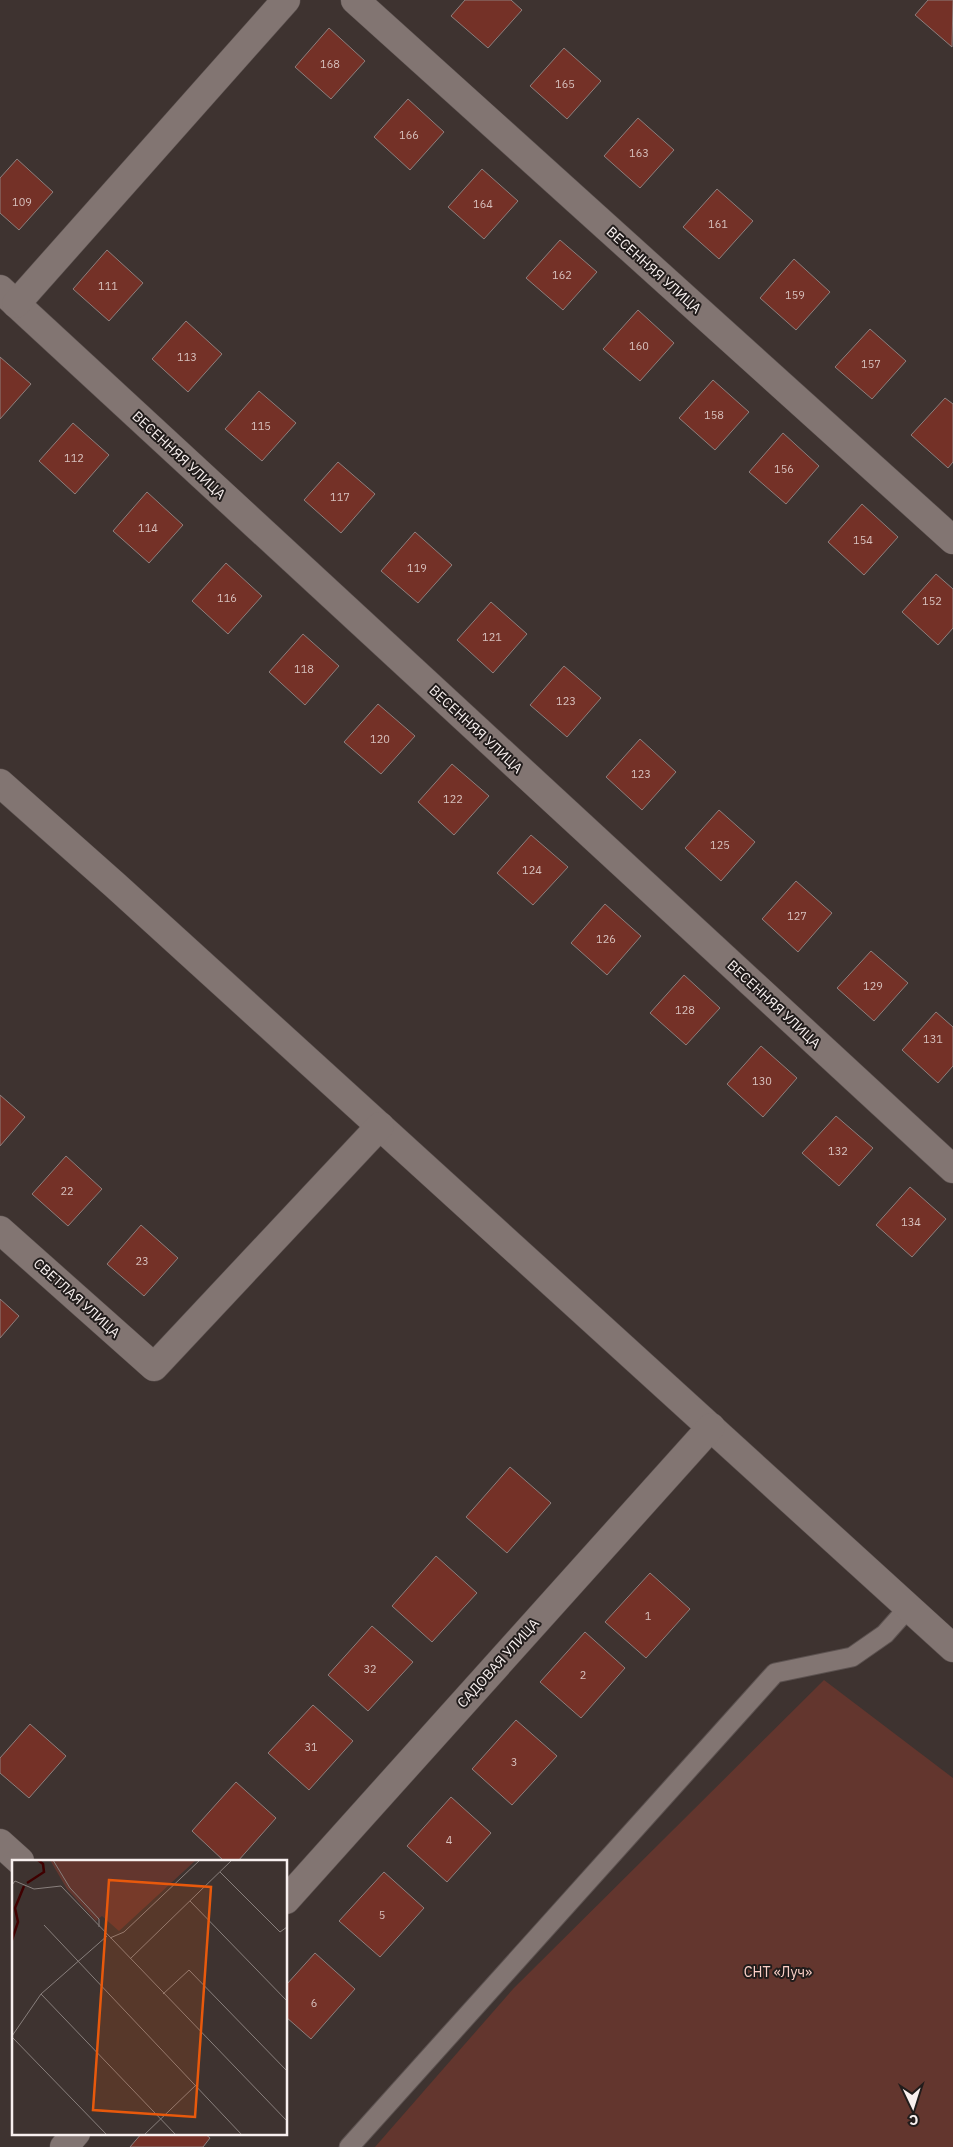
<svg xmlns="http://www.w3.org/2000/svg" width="953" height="2147" viewBox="0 0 953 2147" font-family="'IBM Plex Sans',sans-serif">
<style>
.green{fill:#63362e}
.building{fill:#743127;stroke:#8d7f7d}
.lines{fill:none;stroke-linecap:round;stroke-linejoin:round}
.service-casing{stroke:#5c5250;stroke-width:21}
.minor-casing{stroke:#5c5250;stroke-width:29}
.service{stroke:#827572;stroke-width:19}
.minor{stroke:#827572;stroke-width:28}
.labels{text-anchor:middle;stroke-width:4;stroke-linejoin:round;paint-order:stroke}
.number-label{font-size:11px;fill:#d7c0bd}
.street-label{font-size:14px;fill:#f8f0ef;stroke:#211c1b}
.park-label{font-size:14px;fill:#fcd1c8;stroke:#211c1b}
.inset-river{fill:none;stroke:#3f0000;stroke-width:2.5}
.inset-road{fill:none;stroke:#887f7c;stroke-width:1}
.view{fill:#e8590c;fill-opacity:0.15;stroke:#e8590c;stroke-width:2.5}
.inset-edge{fill:none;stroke:#f8f0ef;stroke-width:2.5}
</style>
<rect width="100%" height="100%" fill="#3e3330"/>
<!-- green -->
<path class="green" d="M824 1680 953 1778V2147H375L513 1989Z"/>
<!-- building -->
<g class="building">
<path d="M465 0H511L522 10 488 48 451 16Z"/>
<path d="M928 0H953L952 47 915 15Z"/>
<path d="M329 28 365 61 331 99 295 67Z"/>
<path d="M564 48 601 81 567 119 530 86Z"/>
<path d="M408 99 444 132 410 170 374 137Z"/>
<path d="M638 118 674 150 640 188 604 156Z"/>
<path d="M17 159 53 192 19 230 0 213V178Z"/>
<path d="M482 169 518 201 484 239 448 207Z"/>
<path d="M717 189 753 221 719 259 683 227Z"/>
<path d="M560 240 597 272 563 310 526 278Z"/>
<path d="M107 250 143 283 109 321 73 289Z"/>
<path d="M794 259 830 292 796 330 760 298Z"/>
<path d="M638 310 674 343 640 381 603 349Z"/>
<path d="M186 321 222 354 188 392 152 359Z"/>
<path d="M870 329 906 361 872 399 835 367Z"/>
<path d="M0 357 31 384 0 419Z"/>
<path d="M713 380 749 412 715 450 679 418Z"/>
<path d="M259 391 296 423 262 461 225 429Z"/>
<path d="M945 398 953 404V462L948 468 911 435Z"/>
<path d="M73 423 109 455 75 494 39 461Z"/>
<path d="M783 433 819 466 786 504 749 472Z"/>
<path d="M338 462 375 494 341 533 304 500Z"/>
<path d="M147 492 183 525 149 563 113 531Z"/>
<path d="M862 504 898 537 864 575 828 542Z"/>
<path d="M415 532 452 565 418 603 381 571Z"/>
<path d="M226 563 262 596 228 634 192 601Z"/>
<path d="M936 574 953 589V628L938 645 902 612Z"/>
<path d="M491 602 527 634 493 673 457 640Z"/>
<path d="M303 634 339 666 305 705 269 672Z"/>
<path d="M564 666 601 698 567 737 530 705Z"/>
<path d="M378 704 415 736 381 774 344 742Z"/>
<path d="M640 739 676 772 642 810 606 777Z"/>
<path d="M452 764 489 796 454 835 418 802Z"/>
<path d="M719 810 755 842 721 881 685 848Z"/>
<path d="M531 835 568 867 533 905 497 873Z"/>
<path d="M796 881 832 913 798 952 762 919Z"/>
<path d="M605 904 641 936 607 975 571 943Z"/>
<path d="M871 951 908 983 874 1021 837 988Z"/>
<path d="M684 975 720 1008 686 1045 650 1013Z"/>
<path d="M936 1012 953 1027V1066L938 1083 902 1050Z"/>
<path d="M761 1046 797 1078 763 1117 727 1084Z"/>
<path d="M0 1095 25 1117 0 1146Z"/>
<path d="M836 1116 873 1148 839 1186 802 1153Z"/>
<path d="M66 1156 102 1189 68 1226 32 1194Z"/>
<path d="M910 1187 946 1219 912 1257 876 1225Z"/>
<path d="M141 1225 178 1258 144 1296 107 1264Z"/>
<path d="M0 1299 19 1316 0 1338Z"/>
<path d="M510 1467 551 1503 507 1553 466 1517Z"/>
<path d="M436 1556 477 1593 432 1642 392 1606Z"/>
<path d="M650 1573 690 1609 646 1658 605 1622Z"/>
<path d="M372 1626 413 1662 368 1711 328 1675Z"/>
<path d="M585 1632 625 1668 581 1718 540 1682Z"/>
<path d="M313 1705 353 1741 309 1790 268 1753Z"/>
<path d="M516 1720 557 1756 512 1805 472 1769Z"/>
<path d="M30 1724 66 1756 29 1798 0 1773V1758Z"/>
<path d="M236 1782 276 1818 238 1861H224L192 1831Z"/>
<path d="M451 1797 491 1833 447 1882 407 1846Z"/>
<path d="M384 1872 424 1908 380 1957 339 1921Z"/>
<path d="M315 1953 355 1989 311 2039 286 2017V1985Z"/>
<path d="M142 2133H204L210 2138 203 2147H130Z"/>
</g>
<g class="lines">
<!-- service casing -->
<g class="service-casing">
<path id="service" d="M349 2147 775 1673 852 1657 885 1634 909 1607"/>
</g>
<!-- minor casing -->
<g class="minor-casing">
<g id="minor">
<path d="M355 0 953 540"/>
<path d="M0 289 953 1169"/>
<path d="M16 304 286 0"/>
<path d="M0 783 116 886 953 1648"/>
<path d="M0 1230 154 1367 380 1126"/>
<path d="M0 1843 20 1861"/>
<path d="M286 1900 711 1427"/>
<path d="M64 2147 76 2133"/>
</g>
</g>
<!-- service -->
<use href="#service" class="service"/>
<!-- minor -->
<use href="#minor" class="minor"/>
</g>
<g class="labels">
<!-- number labels -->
<g class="number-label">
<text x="330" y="68">168</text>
<text x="565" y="88">165</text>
<text x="409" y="139">166</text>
<text x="639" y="157">163</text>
<text x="22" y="206">109</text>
<text x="483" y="208">164</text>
<text x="718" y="228">161</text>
<text x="562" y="279">162</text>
<text x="108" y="290">111</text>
<text x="795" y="299">159</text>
<text x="639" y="350">160</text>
<text x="187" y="361">113</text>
<text x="871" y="368">157</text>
<text x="714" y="419">158</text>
<text x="261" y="430">115</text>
<text x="74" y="462">112</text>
<text x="784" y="473">156</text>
<text x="340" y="501">117</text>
<text x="148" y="532">114</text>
<text x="863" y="544">154</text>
<text x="417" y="572">119</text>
<text x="227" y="602">116</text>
<text x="932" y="605">152</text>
<text x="492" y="641">121</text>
<text x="304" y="673">118</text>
<text x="566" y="705">123</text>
<text x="380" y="743">120</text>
<text x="641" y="778">123</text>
<text x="453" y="803">122</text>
<text x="720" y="849">125</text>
<text x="532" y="874">124</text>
<text x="797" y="920">127</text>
<text x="606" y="943">126</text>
<text x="873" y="990">129</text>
<text x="685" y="1014">128</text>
<text x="933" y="1043">131</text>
<text x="762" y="1085">130</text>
<text x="838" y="1155">132</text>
<text x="67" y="1195">22</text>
<text x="911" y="1226">134</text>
<text x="142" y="1265">23</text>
<text x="648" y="1620">1</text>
<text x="370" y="1673">32</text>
<text x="583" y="1679">2</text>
<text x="311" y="1751">31</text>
<text x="514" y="1766">3</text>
<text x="449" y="1844">4</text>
<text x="382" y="1919">5</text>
<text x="314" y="2007">6</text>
</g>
<!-- street labels -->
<g class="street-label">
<text transform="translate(654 270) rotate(42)" y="5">ВЕСЕННЯЯ УЛИЦА</text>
<text transform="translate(179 455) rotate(43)" y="5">ВЕСЕННЯЯ УЛИЦА</text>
<text transform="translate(476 729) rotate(43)" y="5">ВЕСЕННЯЯ УЛИЦА</text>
<text transform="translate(774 1004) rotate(43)" y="5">ВЕСЕННЯЯ УЛИЦА</text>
<text transform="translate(77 1298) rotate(42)" y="5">СВЕТЛАЯ УЛИЦА</text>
<text transform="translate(498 1663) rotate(-48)" y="5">САДОВАЯ УЛИЦА</text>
</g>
<!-- park labels -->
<g class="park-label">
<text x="778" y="1977">СНТ «Луч»</text>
</g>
</g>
<!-- overview -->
<g transform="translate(12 1860)">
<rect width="275" height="275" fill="#3e3330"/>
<path d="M38 0H184L107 71 90 56 84 61 55 29Z" fill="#63362e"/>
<path class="inset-river" d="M15 23 32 12 31 4 26 0M0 80 6 62 3 48 12 26"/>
<path class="inset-road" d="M41 0 58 28 87 59V67M208 12 268 72 275 67M0 25 3 21 22 29 49 26 275 261M178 41 275 141M32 65 230 275M98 78 112 72 188 0M118 99 220 0M29 134 164 275M151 134 177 110 275 211M0 176 29 134 95 76M0 177 95 275M132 275 184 225"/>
<path class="view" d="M97 20 199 27 183 257 81 250Z"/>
<rect width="275" height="275" class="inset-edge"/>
</g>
<!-- north arrow -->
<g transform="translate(913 2107) rotate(176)" stroke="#211c1b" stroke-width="4" paint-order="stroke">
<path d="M0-4L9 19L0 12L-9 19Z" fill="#f8f0ef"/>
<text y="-8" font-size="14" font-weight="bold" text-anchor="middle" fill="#f8f0ef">С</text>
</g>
</svg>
